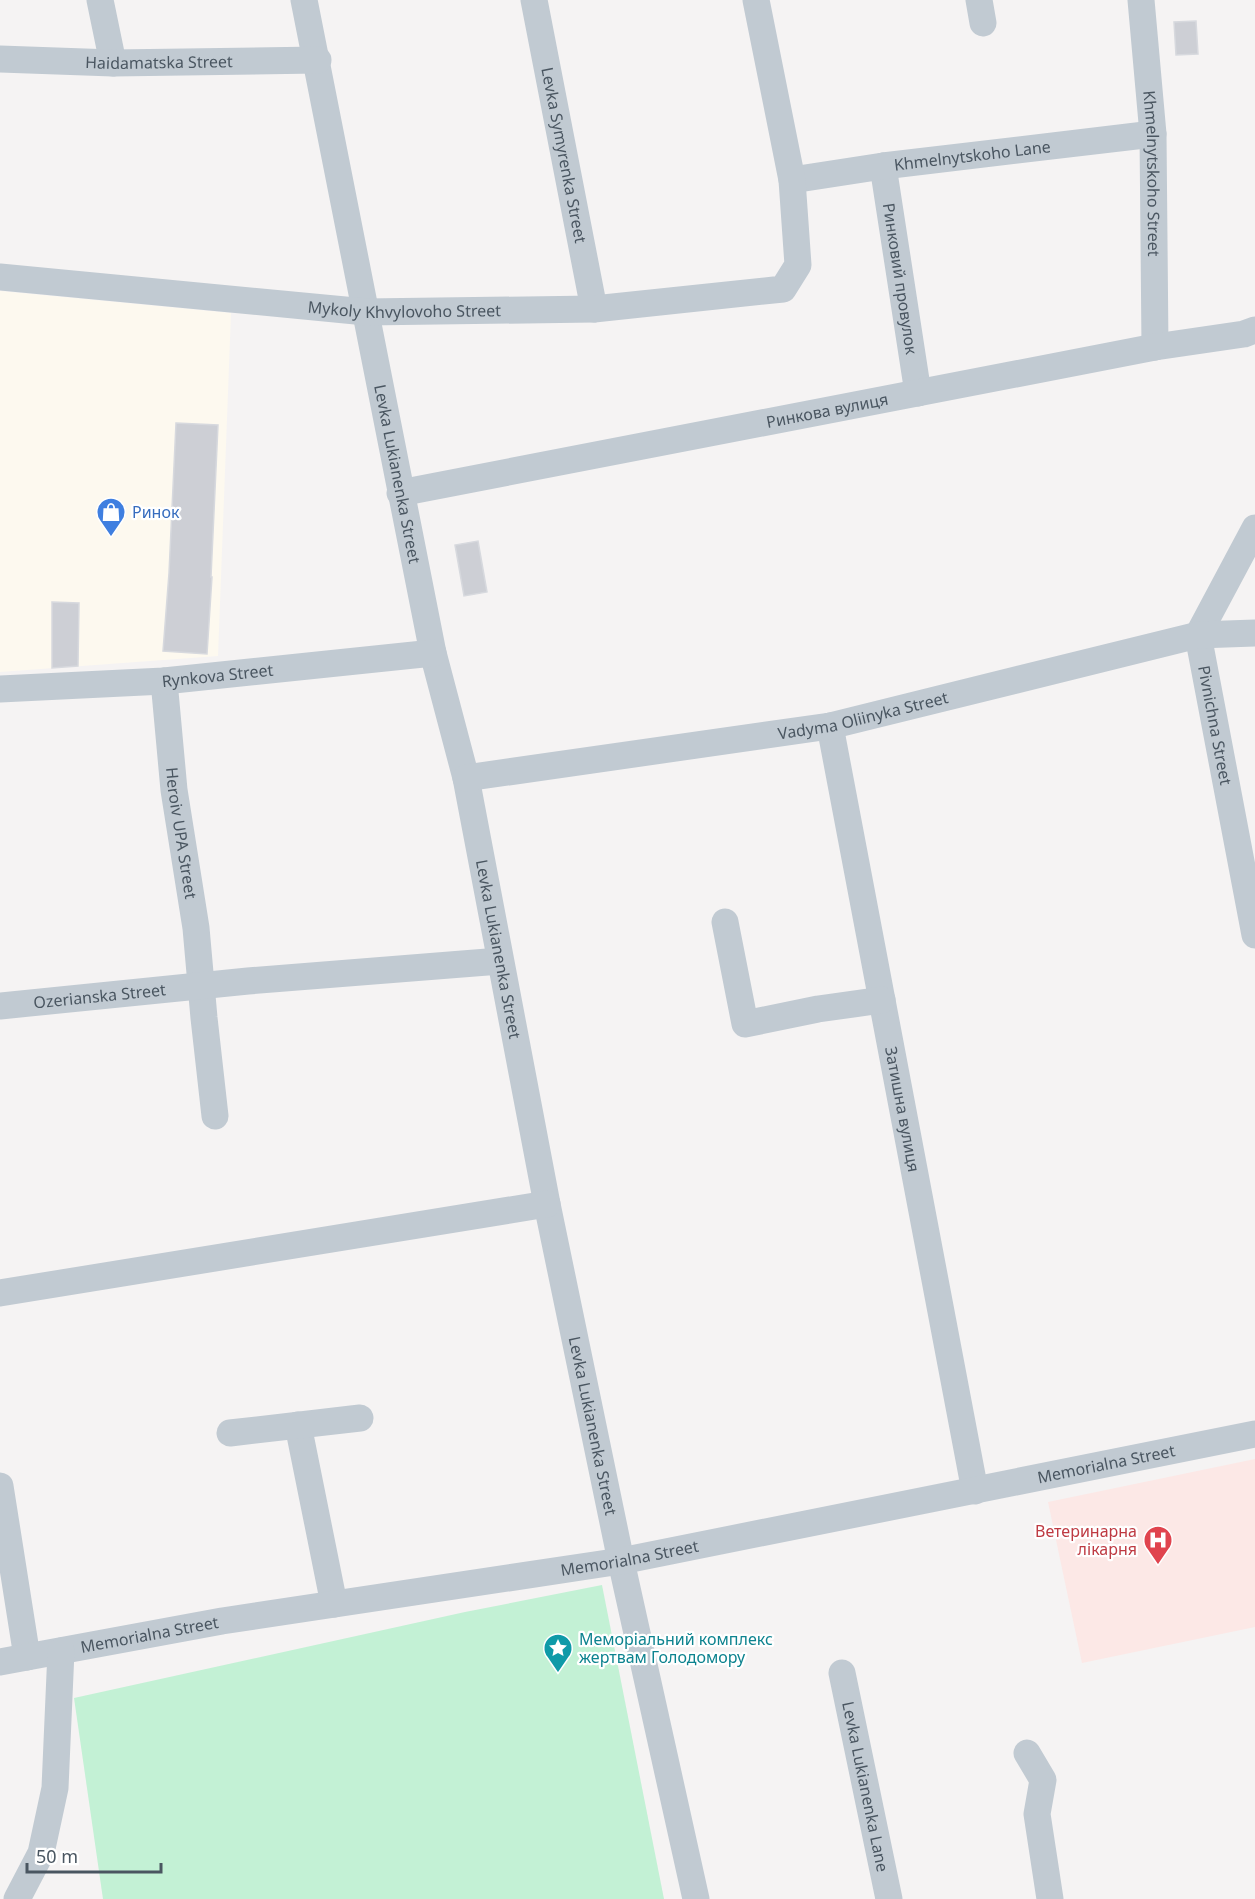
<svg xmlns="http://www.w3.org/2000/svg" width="1255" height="1899" viewBox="0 0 1255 1899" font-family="'Noto Sans',sans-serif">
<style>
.commercial{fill:#fdf9ef}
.medical{fill:#fce8e6}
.green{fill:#c3f1d5}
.building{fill:#cdcfd5;stroke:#d7d9de;stroke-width:1.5}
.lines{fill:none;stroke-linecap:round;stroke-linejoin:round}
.minor{stroke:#c1cad2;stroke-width:27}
.labels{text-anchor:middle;stroke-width:4.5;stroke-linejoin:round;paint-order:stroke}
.street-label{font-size:16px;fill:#4a5661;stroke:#fff}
.shop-label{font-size:16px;fill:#366cbe;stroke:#fff;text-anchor:start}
.health-label{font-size:16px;fill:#be3a42;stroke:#fff;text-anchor:end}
.culture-label{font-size:16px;fill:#0d838f;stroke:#fff;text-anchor:start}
</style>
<rect width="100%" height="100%" fill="#f5f3f3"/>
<!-- commercial -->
<path class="commercial" d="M0 291 231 313 218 656 0 672Z"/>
<!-- medical -->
<path class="medical" d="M1255 1459V1627L1082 1663 1048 1502Z"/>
<!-- green -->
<path class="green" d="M602 1585 664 1899H103L74 1698 465 1612Z"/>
<!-- building -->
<g class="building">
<path d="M1196 21 1198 54 1176 55 1174 22Z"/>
<path d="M176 423 218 425 211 577H212L207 654 163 651 169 573Z"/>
<path d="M478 541 487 592 464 596 455 545Z"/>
<path d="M52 602 79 603 78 666 52 668Z"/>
</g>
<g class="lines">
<!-- minor -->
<g class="minor">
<path d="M100 0 113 63"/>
<path id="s1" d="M304 0 433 653 466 778 547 1204 621 1561 696 1899"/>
<path id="s2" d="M534 0 594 309"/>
<path d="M979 0 983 23"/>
<path id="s3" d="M1141 0 1153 134 1155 347"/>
<path id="s4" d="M0 59 113 63 318 60"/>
<path id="s5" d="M883 166 918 393"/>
<path id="s6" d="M792 180 883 166 1153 134"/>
<path id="s7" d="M0 277 366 312 594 309 783 289 798 265 792 180 756 0"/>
<path id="s8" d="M400 493 1155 347 1244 334 1255 330"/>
<path id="s9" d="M1255 528 1198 635 1255 935"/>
<path id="s10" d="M164 681 174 790 196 928 204 1018 215 1116"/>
<path id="s11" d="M0 689 164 681 433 653"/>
<path id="s12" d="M830 726 975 1491"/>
<path id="s13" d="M466 778 830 726 1198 635 1255 633"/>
<path d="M725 922 745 1024 818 1009 882 1000"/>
<path id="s14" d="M0 1006 248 981 500 961"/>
<path d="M0 1293 547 1204"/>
<path d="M298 1425 334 1604"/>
<path d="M230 1433 360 1418"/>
<path d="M0 1486 27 1657"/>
<path id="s15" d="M0 1662 222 1621 621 1561 1255 1434"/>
<path id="s16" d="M842 1673 889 1899"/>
<path d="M1027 1753 1043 1780 1037 1814 1050 1899"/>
<path d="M17 1899 41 1853 55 1788 61 1651"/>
</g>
</g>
<!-- icons -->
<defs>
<g id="shop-pin" transform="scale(1.5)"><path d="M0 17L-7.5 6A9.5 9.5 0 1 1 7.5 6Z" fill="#3f7fe0" stroke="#fff"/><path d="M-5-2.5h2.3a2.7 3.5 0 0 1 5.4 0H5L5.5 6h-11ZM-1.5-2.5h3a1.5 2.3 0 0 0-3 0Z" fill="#fff"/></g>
<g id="hospital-pin" transform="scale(1.5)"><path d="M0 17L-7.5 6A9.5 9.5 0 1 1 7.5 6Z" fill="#e0444e" stroke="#fff"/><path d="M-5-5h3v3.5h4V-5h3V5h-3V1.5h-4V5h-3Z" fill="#fff"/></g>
<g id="sight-pin" transform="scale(1.5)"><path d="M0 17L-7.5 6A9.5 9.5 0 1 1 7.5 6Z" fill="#0f9aa8" stroke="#fff"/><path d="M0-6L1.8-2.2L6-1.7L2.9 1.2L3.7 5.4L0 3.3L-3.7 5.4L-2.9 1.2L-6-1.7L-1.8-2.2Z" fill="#fff"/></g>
</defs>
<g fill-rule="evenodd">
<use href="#shop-pin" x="111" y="512"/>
<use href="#hospital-pin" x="1158" y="1540"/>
<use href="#sight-pin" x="558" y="1648"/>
</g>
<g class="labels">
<!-- street labels -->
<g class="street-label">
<text dy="6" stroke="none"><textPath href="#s4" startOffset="159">Haidamatska Street</textPath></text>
<text dy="6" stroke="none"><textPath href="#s2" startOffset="158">Levka Symyrenka Street</textPath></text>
<text dy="6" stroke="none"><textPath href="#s6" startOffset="182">Khmelnytskoho Lane</textPath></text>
<text dy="6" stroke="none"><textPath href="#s3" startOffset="174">Khmelnytskoho Street</textPath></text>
<text dy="6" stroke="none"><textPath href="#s5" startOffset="114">Ринковий провулок</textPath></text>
<text dy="6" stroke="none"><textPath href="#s7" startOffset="406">Mykoly Khvylovoho Street</textPath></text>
<text dy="6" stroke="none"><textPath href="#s8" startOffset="435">Ринкова вулиця</textPath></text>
<text dy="6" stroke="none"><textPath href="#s1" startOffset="483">Levka Lukianenka Street</textPath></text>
<text dy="6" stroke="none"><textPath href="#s11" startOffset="218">Rynkova Street</textPath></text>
<text dy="6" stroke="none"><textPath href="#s13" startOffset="402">Vadyma Oliinyka Street</textPath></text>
<text dy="6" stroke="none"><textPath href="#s9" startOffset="213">Pivnichna Street</textPath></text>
<text dy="6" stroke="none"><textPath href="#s10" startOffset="153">Heroiv UPA Street</textPath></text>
<text dy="6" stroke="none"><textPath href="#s1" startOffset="969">Levka Lukianenka Street</textPath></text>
<text dy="6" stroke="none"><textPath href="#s14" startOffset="100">Ozerianska Street</textPath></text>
<text dy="6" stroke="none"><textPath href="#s12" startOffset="390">Затишна вулиця</textPath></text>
<text dy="6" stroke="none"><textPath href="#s1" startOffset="1455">Levka Lukianenka Street</textPath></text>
<text dy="6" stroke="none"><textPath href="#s15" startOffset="1124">Memorialna Street</textPath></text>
<text dy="6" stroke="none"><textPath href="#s15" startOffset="638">Memorialna Street</textPath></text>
<text dy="6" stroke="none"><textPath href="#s15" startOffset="152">Memorialna Street</textPath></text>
<text dy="6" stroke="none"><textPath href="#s16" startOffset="116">Levka Lukianenka Lane</textPath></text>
</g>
<!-- shop labels -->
<g class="shop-label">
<text x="132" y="518">Ринок</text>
</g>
<!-- health labels -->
<g class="health-label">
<text x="1137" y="1537">Ветеринарна<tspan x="1137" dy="18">лікарня</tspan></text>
</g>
<!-- culture labels -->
<g class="culture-label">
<text x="579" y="1645">Меморіальний комплекс<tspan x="579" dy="18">жертвам Голодомору</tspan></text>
</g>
</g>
<!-- scale -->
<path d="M27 1863v9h134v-9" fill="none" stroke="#4a5661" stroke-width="3"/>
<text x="36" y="1863" font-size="18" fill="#4a5661" stroke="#ffffff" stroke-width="4.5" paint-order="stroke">50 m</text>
</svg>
